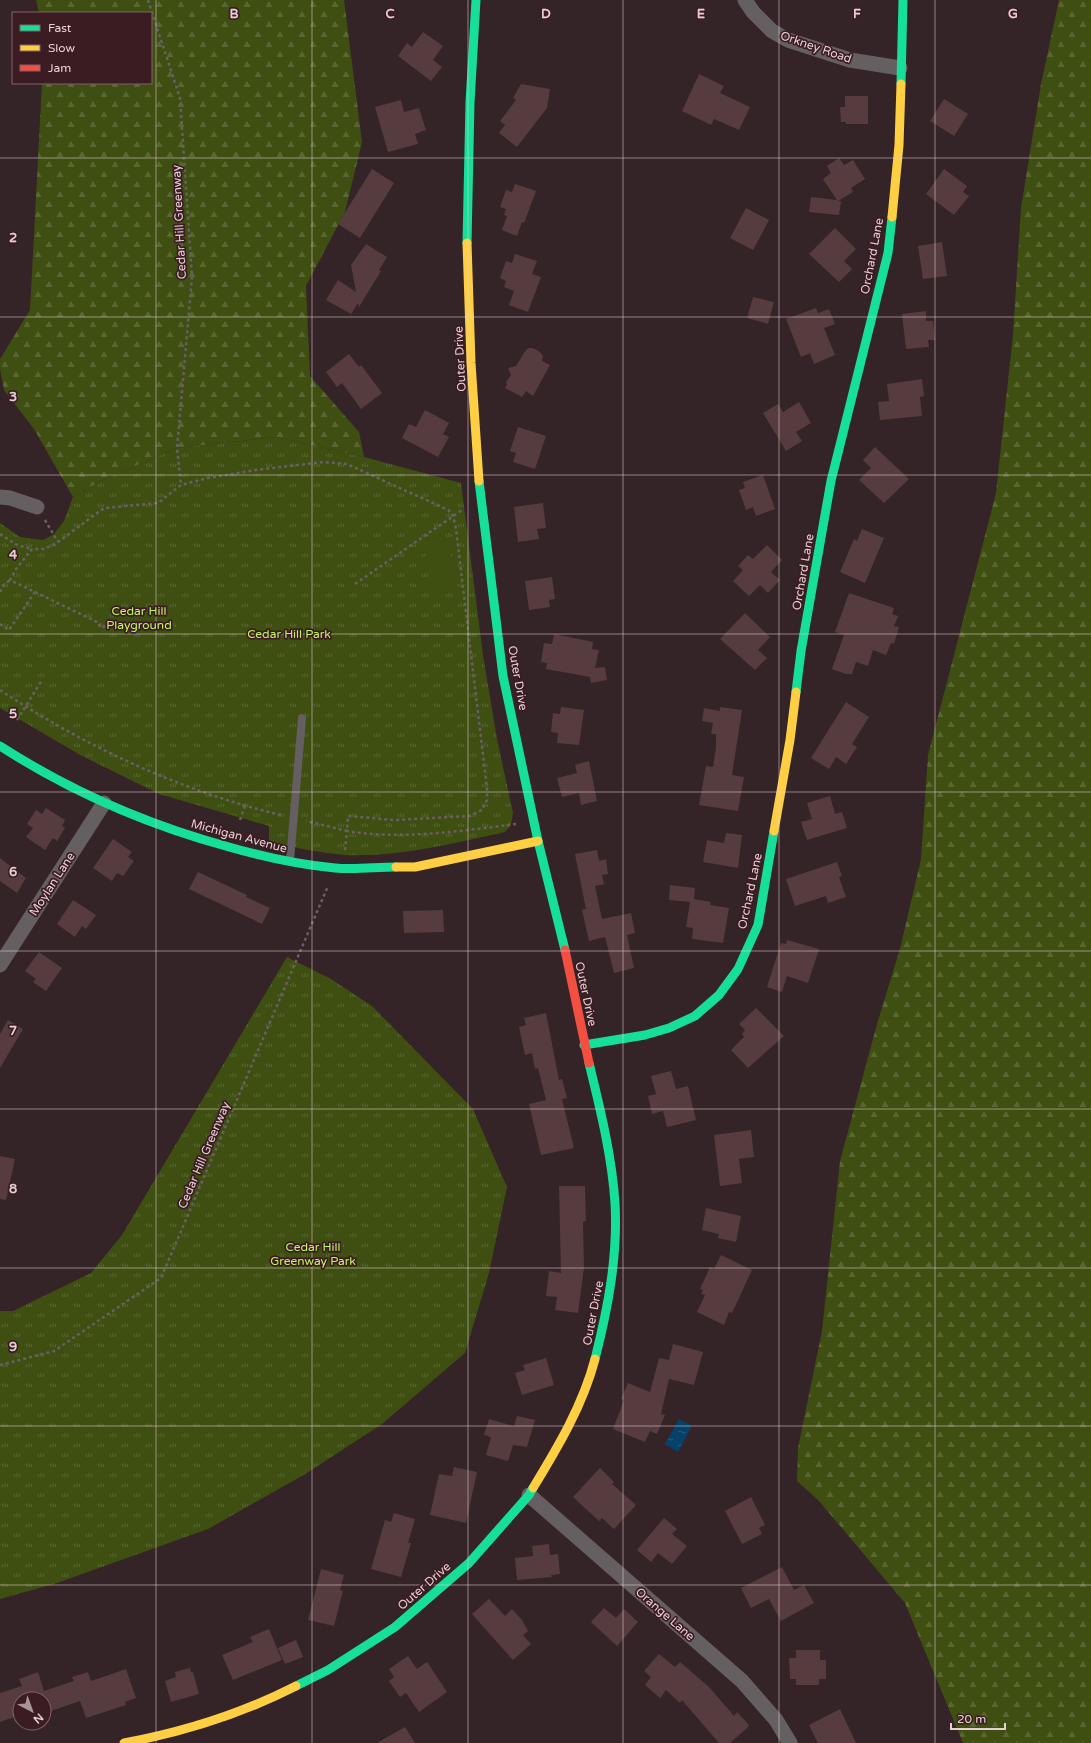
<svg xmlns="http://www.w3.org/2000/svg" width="1091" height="1743" viewBox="0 0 1091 1743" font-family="'Varela Round',sans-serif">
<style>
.forest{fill:url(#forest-firs)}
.park{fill:url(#park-tufts)}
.garden{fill:#3e4f11}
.water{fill:url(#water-ripples)}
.building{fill:#563c3f}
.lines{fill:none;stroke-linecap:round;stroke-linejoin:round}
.path{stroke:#696062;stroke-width:2.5;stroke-dasharray:3 3;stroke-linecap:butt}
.lane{stroke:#665f61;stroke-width:8}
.street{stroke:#665f61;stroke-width:15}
.fast{stroke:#16e098;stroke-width:9}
.slow{stroke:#ffcf43;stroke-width:9}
.jam{stroke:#f24e42;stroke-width:9}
.grid{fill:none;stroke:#e6d0d4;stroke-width:1;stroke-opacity:0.55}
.labels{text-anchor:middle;stroke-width:3.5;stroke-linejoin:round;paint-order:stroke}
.street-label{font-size:12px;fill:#e6d0d4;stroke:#3b1c23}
.park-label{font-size:12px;fill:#c0f65b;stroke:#3b1c23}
.grid-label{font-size:13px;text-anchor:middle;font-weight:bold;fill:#e6d0d4;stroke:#3b1c23;stroke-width:3.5;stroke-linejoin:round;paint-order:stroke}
</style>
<defs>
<pattern id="forest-firs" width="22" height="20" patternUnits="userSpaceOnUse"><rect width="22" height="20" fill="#3e4f11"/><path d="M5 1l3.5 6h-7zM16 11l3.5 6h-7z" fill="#5a6733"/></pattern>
<pattern id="park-tufts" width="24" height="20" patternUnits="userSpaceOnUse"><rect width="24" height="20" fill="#3e4f11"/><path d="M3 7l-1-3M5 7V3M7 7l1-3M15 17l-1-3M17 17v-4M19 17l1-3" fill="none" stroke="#5a6733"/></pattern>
<pattern id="water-ripples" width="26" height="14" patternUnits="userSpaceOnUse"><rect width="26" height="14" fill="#06416a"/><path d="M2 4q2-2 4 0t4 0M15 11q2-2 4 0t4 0" fill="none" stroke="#2a5b7e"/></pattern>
</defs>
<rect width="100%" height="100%" fill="#342327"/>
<!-- forest -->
<g class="forest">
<path d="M36 0H344L362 142 345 212 306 286 310 376 359 432 364 457 276 437 177 448 101 481 73 497 34 429 4 390 0 369V359L30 310 42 83H151V13H39Z"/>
<path d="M1059 0H1091V1743H963L905 1603 819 1501 797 1481 798 1448 822 1331 840 1161 877 1024 900 949 921 859 928 755 996 493 1013 335 1021 208 1041 84Z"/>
</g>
<!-- park -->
<g class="park">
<path d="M276 437 364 457 461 483 483 655 497 739 513 813 511 825 505 832C451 844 400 857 345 855 319 853 294 847 269 842V826L159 794 82 756 0 708V523L20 537 43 540 54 534 64 521 73 497 101 481 177 448Z"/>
<path d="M287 957 331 979 372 1006 473 1109 507 1187 489 1273 465 1353 382 1424 307 1473 208 1529 57 1583 0 1599V1311H13L91 1273 122 1235Z"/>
</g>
<!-- garden -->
<path class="garden" d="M448 541 456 584 431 589 424 546Z"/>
<!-- water -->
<path class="water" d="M679 1419 692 1426 678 1452 665 1444Z"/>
<!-- building -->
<g class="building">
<path d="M423 32 443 46 433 60 442 67 431 81 398 56 407 43 412 47Z"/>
<path d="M699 74 724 86 720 93 750 107 739 130 714 119 711 125 682 111Z"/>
<path d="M521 84 550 89 547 108 517 147 499 133 505 125 500 121 516 100 513 98Z"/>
<path d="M845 96H868V124H846V122H841L840 107H845Z"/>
<path d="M944 99 968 114 954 136 930 121Z"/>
<path d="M401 100 404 112 419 108 426 130 415 134 418 144 388 152 375 107Z"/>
<path d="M839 158 844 165 853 160 865 179 851 188 853 192 838 201H841L839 215 809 212 811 197 837 200 823 179 831 173 827 166Z"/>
<path d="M372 169 394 183 360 238 338 224Z"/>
<path d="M944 169 967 186 963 192 969 196 954 215 926 194Z"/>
<path d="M515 184 536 191 524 223 522 222 517 236 502 230 507 216 504 215 506 209 500 207 506 190 512 192Z"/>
<path d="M746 208 769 220 753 250 730 238Z"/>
<path d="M835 228 856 249 844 261 852 269 839 282 809 254Z"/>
<path d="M942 242 947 276 923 279 918 246Z"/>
<path d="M366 244 387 257 379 270 381 271 359 307 358 303 351 314 326 300 338 280 356 292 351 265Z"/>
<path d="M515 254 537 261 532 274 541 277 528 312 509 305 514 291 504 287 506 281 500 278 506 261 512 263Z"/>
<path d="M753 297 774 302 768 324 747 318Z"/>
<path d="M816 308 818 313 829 309 835 324 824 328 835 355 814 364 810 353 801 357 786 319Z"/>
<path d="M926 311V321H933L935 340H928L929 347 906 349 902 314Z"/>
<path d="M528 348H533L540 352 543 356 542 361 550 365 533 396 526 391 522 397 505 388 507 385 506 382 511 375 508 368 516 366 524 353Z"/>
<path d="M349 354 359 367 361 365 382 393 361 409 342 383 337 387 326 372Z"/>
<path d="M922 379 924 396 920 397 922 416 880 420 878 402 889 401 887 384Z"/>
<path d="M799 402 811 423 796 432 802 441 786 451 763 413 778 404 783 412Z"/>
<path d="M425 410 449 423 443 434 449 437 438 457 402 438 409 424 416 427Z"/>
<path d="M518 427 546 436 535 469 513 462 516 453 510 451Z"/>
<path d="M875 447 909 479 884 503 859 480 871 468 863 460Z"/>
<path d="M763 475 775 509 756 516 753 507 746 510 739 490 745 488 743 482Z"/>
<path d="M543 503 546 528 537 529 539 539 518 542 514 507Z"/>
<path d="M862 529 884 538 865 583 840 572 854 539 857 541Z"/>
<path d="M767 545 782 560 771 572 780 580 768 593 760 585 749 596 733 581 743 570 738 566 748 555 753 559Z"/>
<path d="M552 577 555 599 549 600 550 607 529 610 525 581Z"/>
<path d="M849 593 894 608 892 614 898 616 894 626 899 627 894 644 891 643 886 655 873 650 868 666 856 662 852 674H846L832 669 844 635 835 632Z"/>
<path d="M745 613 770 637 758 650 767 658 755 670 720 639Z"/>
<path d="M554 634 593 642 592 649 599 650 595 668 605 667 607 680 591 683 590 677 546 669 547 663 541 662 544 643 552 644Z"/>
<path d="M846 702 869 717 852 744 857 747 846 764 836 757 829 769 811 758Z"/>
<path d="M561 707 584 710 579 745 557 743 558 733 551 732 553 713 560 714Z"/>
<path d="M720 707 742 710 732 775 744 777 738 811 699 805 706 766 713 767 716 748V734H711L713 723 702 721 704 708 720 711Z"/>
<path d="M589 761 597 801 581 805 579 793 562 797 557 778 577 773 575 765Z"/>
<path d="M830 796 835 814 842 812 847 828 807 840 801 822 812 819 807 803Z"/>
<path d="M46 808 65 820 62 826 65 828 57 841 53 838 45 850 26 837 33 828 27 824 36 810 42 814Z"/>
<path d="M726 833 742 835 738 868 703 862 707 840 724 843Z"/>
<path d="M113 839 132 852 128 857 134 861 123 876 117 873 112 881 93 868Z"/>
<path d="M597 850 599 861 606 859 608 874 602 875 604 884 595 886 602 919 631 913 635 933 627 935 634 968 614 973 605 937 589 941 582 910 586 909 575 854Z"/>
<path d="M0 858 26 878 17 893 0 881Z"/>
<path d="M837 862 842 876 839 877 846 897 828 903 826 896 795 906 786 879Z"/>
<path d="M198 872 247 895 246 897 270 908 262 924 189 889Z"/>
<path d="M670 885 695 888 694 899 711 902 710 905 729 908 723 943 692 939 693 928 686 927 690 902 669 900Z"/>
<path d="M73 900 96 915 86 929 82 926 75 937 57 924Z"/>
<path d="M443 910 444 932 404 933 403 911Z"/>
<path d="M787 940 819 949 808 983 787 976 782 992 767 987 781 943 786 944Z"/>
<path d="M39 952 62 968 46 991 33 982 36 979 25 971Z"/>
<path d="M756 1008 784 1036 748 1068 731 1050 744 1037 742 1034 745 1030 739 1024Z"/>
<path d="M546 1013 559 1080 562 1079 567 1098 562 1099 574 1148 541 1155 529 1104 546 1100 538 1068 535 1069 532 1053 525 1055 519 1027 526 1025 524 1018Z"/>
<path d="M8 1020 23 1029 0 1068V1034Z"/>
<path d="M671 1071 676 1089 688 1086 696 1120 667 1127 663 1111 652 1114 648 1096 656 1094 651 1076Z"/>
<path d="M751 1130 754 1157 739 1159 742 1183 720 1186 714 1135Z"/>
<path d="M0 1156 15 1159 6 1200 0 1199Z"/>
<path d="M559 1186H585L586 1221 583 1222 584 1268 578 1313 555 1310 557 1297 546 1296 549 1271 561 1273Z"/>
<path d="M706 1208 741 1216 736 1242 718 1238 719 1234 702 1230Z"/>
<path d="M721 1255 752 1270 732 1313 729 1312 724 1325 697 1312 705 1295 701 1294 703 1290 700 1289 710 1267 714 1269Z"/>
<path d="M673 1344 703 1352 694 1385 669 1379 661 1414 665 1415 657 1434 650 1431 645 1442 613 1429 624 1400 621 1399 628 1383 650 1392 659 1358 669 1360Z"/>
<path d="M546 1358 554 1385 522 1395 515 1373 525 1370 523 1365Z"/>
<path d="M517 1416 535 1420 527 1447 513 1445 508 1461 486 1455 491 1437 484 1435 489 1419 514 1426Z"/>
<path d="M454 1467 477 1472 466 1523 430 1515 439 1474 452 1476Z"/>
<path d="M600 1468 614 1482 612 1484 636 1505 614 1529 602 1518 599 1521 573 1497Z"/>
<path d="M751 1497 765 1525 759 1528 762 1534 742 1544 725 1511Z"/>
<path d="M394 1513 415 1519 408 1543H411L401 1577 371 1569 385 1520 391 1522Z"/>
<path d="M664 1518 677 1529 672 1534 687 1546 672 1564 658 1553 651 1562 637 1550Z"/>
<path d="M549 1544 550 1555 558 1554 560 1574 551 1575 552 1577 517 1580 515 1558 533 1556 532 1546Z"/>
<path d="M782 1567 794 1590 804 1585 814 1603 781 1621 769 1599 751 1608 741 1588Z"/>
<path d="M321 1569 344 1575 340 1590 343 1591 334 1626 308 1620Z"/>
<path d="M489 1599 505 1616 512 1609 522 1620 528 1631 523 1635 531 1644 513 1660 472 1614Z"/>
<path d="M604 1608 616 1618 624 1609 638 1622 617 1646 591 1622Z"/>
<path d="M269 1629 282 1660 233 1680 222 1655 253 1642 250 1637Z"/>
<path d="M296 1640 303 1657 285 1664 278 1648Z"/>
<path d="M796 1650H820V1660H826V1679H819V1685H796V1679H790L789 1658H796Z"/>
<path d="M659 1654 675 1667 680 1662 709 1687 734 1716 737 1712 749 1725 747 1728 730 1743H719L682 1700 680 1703 666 1690 660 1698 645 1685 651 1677 644 1671Z"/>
<path d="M408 1656 417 1669 427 1662 447 1692 419 1712 406 1693 400 1697 389 1681 394 1677 389 1669Z"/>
<path d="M190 1668 191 1672H193L199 1694 171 1702 165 1681 176 1677 175 1672Z"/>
<path d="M126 1669 136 1698 125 1702 126 1705 86 1718 80 1701 48 1712 46 1704H44V1699H20V1715L0 1722V1693L22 1686 19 1679 38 1672 44 1691 74 1681 72 1677 88 1672 91 1681Z"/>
<path d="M840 1709 856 1743H818L809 1725Z"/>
<path d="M405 1727 415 1743H377Z"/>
</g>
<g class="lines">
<!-- path -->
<g class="path">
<path d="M148 0 180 98 192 277 177 448 181 485"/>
<path d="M45 520 58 542"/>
<path d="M0 534 17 545 32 549"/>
<path d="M355 584 462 510"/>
<path d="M0 592 4 585 10 580"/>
<path d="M35 592 99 623 101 628 110 624"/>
<path d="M0 624 9 630 35 592 10 580 16 569 32 549H45L58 542 104 508 158 503 181 485 208 478 256 470 323 462 347 464 448 510 453 515 456 529 487 788V800L482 810 470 816 394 820 348 816 347 831 306 821"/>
<path d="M0 690C86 747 181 791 281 815"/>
<path d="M17 720 42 680"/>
<path d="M240 820 245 806"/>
<path d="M345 850 347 831C402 840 461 831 516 824"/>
<path d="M0 1365 54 1351 161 1278 328 886"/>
</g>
<!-- lane -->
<path class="lane" d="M290 861 302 718"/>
<!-- street -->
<g class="street">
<path d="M745 0 753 12 772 31 788 40 850 60 900 68"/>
<path d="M0 497 10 498 37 507"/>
<path d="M0 965 104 803"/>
<path d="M529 1495 742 1681 776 1720 790 1743"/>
</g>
<!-- fast -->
<g class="fast">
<path d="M901 84 903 0"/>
<path d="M467 243 470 102 476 0"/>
<path d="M479 481 503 676 538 841 565 950"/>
<path d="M796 692 801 651 831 481 888 253 892 217"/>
<path d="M0 746C70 791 148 825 229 847 264 857 299 865 335 868 355 870 376 867 396 867"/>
<path d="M584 1045 645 1035 669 1028 695 1016 719 995 738 969 758 925 774 831"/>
<path d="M589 1063C600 1108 612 1156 615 1203 618 1256 608 1308 595 1359"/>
<path d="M296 1686 328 1670 395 1627 469 1563 529 1495 533 1488"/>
</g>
<!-- slow -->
<g class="slow">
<path d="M892 217 899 145 901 84"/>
<path d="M467 243 471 363 479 481"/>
<path d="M774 831 790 740 796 692"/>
<path d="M396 867H415L538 841"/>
<path d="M533 1488C558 1447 583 1405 595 1359"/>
<path d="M124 1743C184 1732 241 1714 296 1686"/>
</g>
<!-- jam -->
<path class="jam" d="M565 950 589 1063"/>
</g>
<!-- grid -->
<path class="grid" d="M156 0V1743M312 0V1743M468 0V1743M623 0V1743M779 0V1743M935 0V1743M0 158H1091M0 317H1091M0 475H1091M0 634H1091M0 792H1091M0 951H1091M0 1109H1091M0 1268H1091M0 1426H1091M0 1585H1091"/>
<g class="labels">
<!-- street labels -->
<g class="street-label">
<text transform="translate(816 47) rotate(19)" y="4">Orkney Road</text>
<text transform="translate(179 222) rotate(-93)" y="4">Cedar Hill Greenway</text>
<text transform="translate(872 256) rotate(-79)" y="4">Orchard Lane</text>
<text transform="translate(460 359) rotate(-93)" y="4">Outer Drive</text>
<text transform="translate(803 572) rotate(-80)" y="4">Orchard Lane</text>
<text transform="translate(518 678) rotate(80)" y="4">Outer Drive</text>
<text transform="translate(239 836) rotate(15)" y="4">Michigan Avenue</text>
<text transform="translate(52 884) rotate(-57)" y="4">Moylan Lane</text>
<text transform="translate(750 891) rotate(-78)" y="4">Orchard Lane</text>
<text transform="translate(586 994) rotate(78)" y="4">Outer Drive</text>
<text transform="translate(204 1155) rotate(-67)" y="4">Cedar Hill Greenway</text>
<text transform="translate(593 1313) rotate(-79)" y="4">Outer Drive</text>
<text transform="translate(424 1586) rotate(-41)" y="4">Outer Drive</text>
<text transform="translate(665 1614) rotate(41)" y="4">Orange Lane</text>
</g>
<!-- park labels -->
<g class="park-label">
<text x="139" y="615">Cedar Hill<tspan x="139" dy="14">Playground</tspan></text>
<text x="289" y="638">Cedar Hill Park</text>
<text x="313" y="1251">Cedar Hill<tspan x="313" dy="14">Greenway Park</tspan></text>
</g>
</g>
<g class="grid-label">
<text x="234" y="18">B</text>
<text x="390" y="18">C</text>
<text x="546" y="18">D</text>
<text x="701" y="18">E</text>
<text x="857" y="18">F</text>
<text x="1013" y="18">G</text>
<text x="13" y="242">2</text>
<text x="13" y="401">3</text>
<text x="13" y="559">4</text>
<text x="13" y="718">5</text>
<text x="13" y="876">6</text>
<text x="13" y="1035">7</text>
<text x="13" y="1193">8</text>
<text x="13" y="1351">9</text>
</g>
<!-- legend -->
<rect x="12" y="12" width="140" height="72" fill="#3b1c23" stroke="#7f646a"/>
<rect x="20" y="25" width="20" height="6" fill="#16e098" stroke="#7f646a"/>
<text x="48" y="32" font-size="12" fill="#e6d0d4">Fast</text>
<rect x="20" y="45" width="20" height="6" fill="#ffcf43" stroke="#7f646a"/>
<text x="48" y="52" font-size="12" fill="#e6d0d4">Slow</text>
<rect x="20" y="65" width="20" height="6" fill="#f24e42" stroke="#7f646a"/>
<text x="48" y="72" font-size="12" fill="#e6d0d4">Jam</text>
<!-- north arrow -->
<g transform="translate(32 1711) rotate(139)"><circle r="19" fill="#3b1c23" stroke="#7f646a"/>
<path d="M0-3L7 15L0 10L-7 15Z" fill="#a89397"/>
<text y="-6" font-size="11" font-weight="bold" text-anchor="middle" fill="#e6d0d4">N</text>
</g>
<!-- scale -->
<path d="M951 1723v6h54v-6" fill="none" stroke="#e6d0d4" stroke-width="2"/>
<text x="957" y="1723" font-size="12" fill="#e6d0d4" stroke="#3b1c23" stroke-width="3" paint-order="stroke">20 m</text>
</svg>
